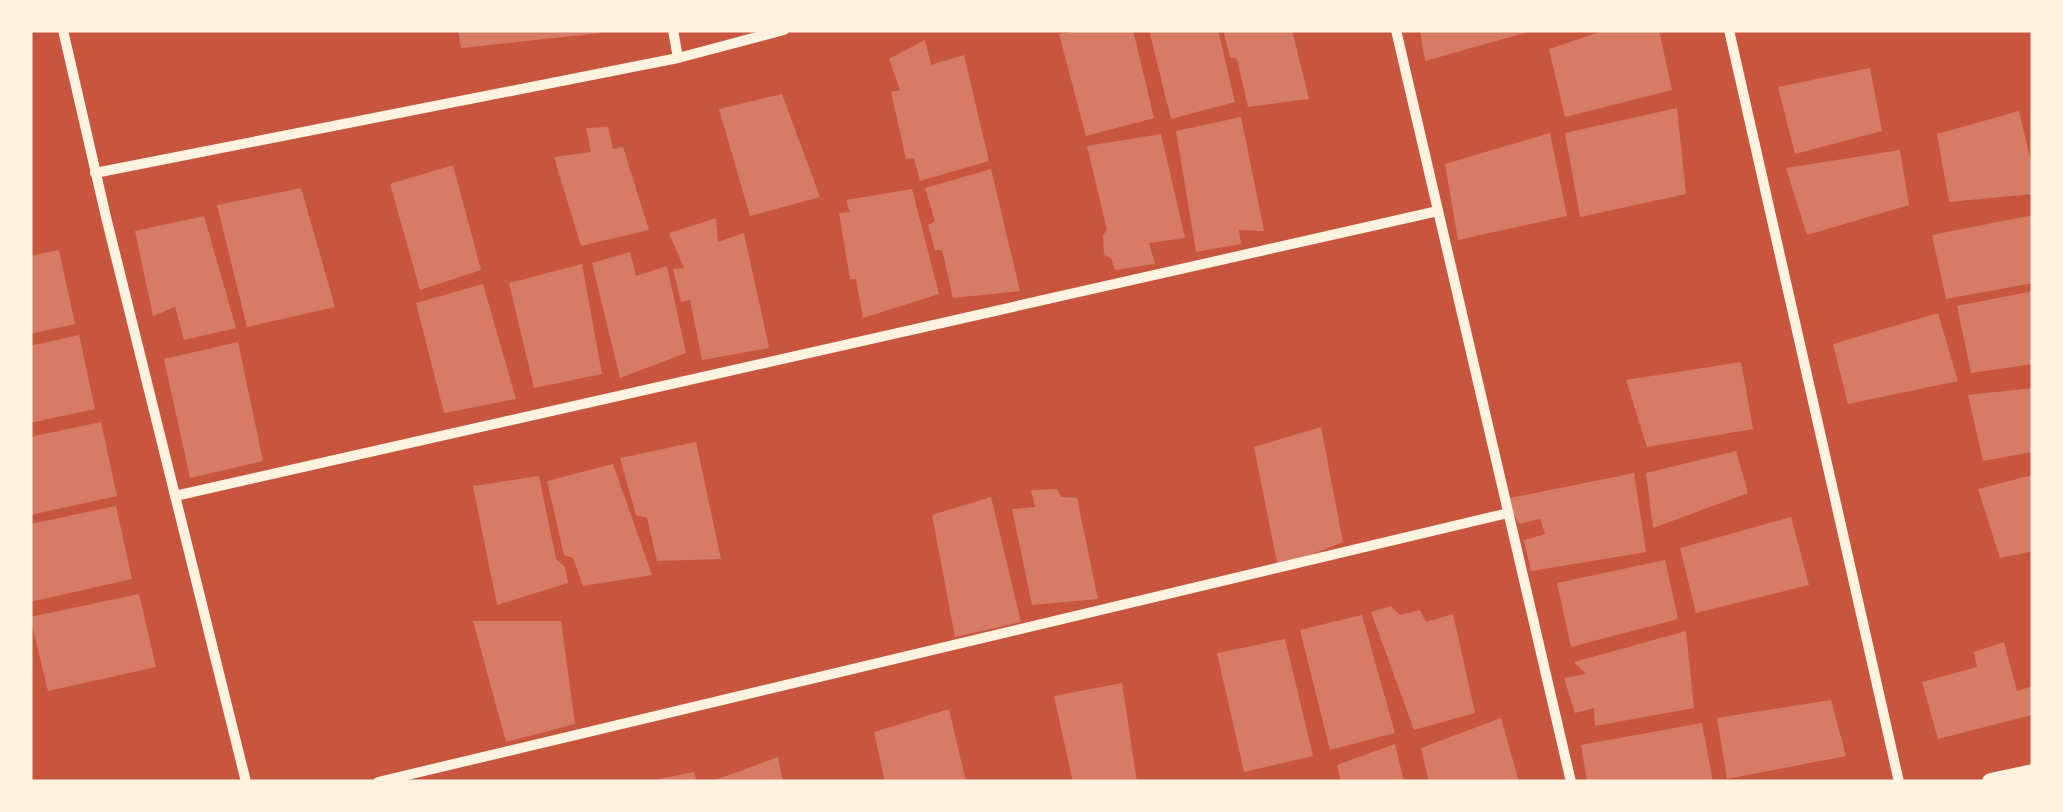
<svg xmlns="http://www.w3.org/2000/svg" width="2063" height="812" viewBox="0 0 2063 812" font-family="'Crimson Pro',serif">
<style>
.building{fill:#d67c66}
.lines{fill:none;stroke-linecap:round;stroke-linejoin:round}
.minor{stroke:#fff3e0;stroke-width:10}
.tertiary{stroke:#fff3e0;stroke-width:18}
</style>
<rect width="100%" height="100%" fill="#c8553d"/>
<!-- building -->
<g class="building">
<path d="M458 30H601V33L461 48Z"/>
<path d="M1081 30H1133L1154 118 1086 136 1059 34Z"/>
<path d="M1149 30H1218L1235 102 1171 119Z"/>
<path d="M1223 30H1292L1309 99 1248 107 1237 59 1230 57Z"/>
<path d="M1420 30H1531V31L1425 61Z"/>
<path d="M1606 30H1659L1672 90 1565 117 1549 49Z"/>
<path d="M925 40 931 65 964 55 989 161 920 181 914 158 906 159 891 92 900 90 889 59Z"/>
<path d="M1870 68 1882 131 1795 154 1778 87Z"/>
<path d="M782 94 820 197 750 216 719 109Z"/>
<path d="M1677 108 1686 194 1580 217 1565 133Z"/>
<path d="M2019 111 2033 171V194L1949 202 1937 134Z"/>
<path d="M1241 117 1264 231 1239 230 1241 244 1196 252 1176 131Z"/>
<path d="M608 127 613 149 623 147 649 230 581 246 554 157 591 152 586 128Z"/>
<path d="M1550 133 1567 216 1458 240 1445 164Z"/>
<path d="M1161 134 1185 238 1149 243 1155 264 1115 270 1111 258 1104 255 1103 235 1107 230 1087 146Z"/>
<path d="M1900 150 1909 205 1807 235 1786 168Z"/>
<path d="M453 165 481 270 420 290 390 184Z"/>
<path d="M991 169 1020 291 953 298 942 250H935L928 225 935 221 925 188Z"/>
<path d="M301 188 335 307 247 327 217 205Z"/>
<path d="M912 189 939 294 863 318 856 279H850L839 213 850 212 846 200Z"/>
<path d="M2033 215V283L1946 299 1932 235Z"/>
<path d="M204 216 236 328 184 340 175 307 153 316 135 231Z"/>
<path d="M716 218 718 242 744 233 769 348 702 360 690 300 681 302 673 269 684 268 669 233Z"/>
<path d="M59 250 75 324 30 334V256Z"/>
<path d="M630 252 636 276 667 266 686 353 620 378 592 263Z"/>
<path d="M582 264 602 374 534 388 509 283Z"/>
<path d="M483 284 516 399 444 413 416 303Z"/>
<path d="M2033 291V364L1971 373 1957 306Z"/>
<path d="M1938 313 1958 381 1848 404 1833 344Z"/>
<path d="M79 335 95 409 30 423V346Z"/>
<path d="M238 342 263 461 190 478 164 359Z"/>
<path d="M1741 362 1753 429 1647 447 1626 380Z"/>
<path d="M2033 388V452L1983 461 1968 395Z"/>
<path d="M101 422 117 496 30 515V437Z"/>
<path d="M1321 427 1343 542 1278 568 1254 447Z"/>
<path d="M696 442 721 559 657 561 647 518 636 515 620 458Z"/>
<path d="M1736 451 1748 493 1653 528 1646 473Z"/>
<path d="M613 464 652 575 583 586 573 558 564 555 547 481Z"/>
<path d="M1634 473 1646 552 1531 571 1524 540 1545 534 1540 519 1519 524 1505 499Z"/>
<path d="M2033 475V551L2000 558 1978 489Z"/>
<path d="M539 476 556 559 565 567 568 583 497 605 473 486Z"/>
<path d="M1057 489 1061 497 1077 498 1098 599 1032 605 1012 509 1035 507 1031 490Z"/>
<path d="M991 497 1021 622 955 637 932 515Z"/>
<path d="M116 506 132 579 30 602V524Z"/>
<path d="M1791 517 1809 585 1696 613 1680 548Z"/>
<path d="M1665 560 1678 619 1571 647 1557 583Z"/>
<path d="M139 594 156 667 48 691 30 617Z"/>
<path d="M1391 606 1400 615 1420 610 1426 622 1453 614 1475 713 1414 730 1371 612Z"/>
<path d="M1362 615 1395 733 1330 750 1300 630Z"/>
<path d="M473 621H561L575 724 506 742Z"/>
<path d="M1686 631 1694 708 1595 726 1594 708 1575 713 1564 678 1586 674 1574 662Z"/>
<path d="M1285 639 1313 756 1244 772 1217 653Z"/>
<path d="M2004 642 2017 691 2033 686 2032 715 1938 739 1922 682 1977 667 1974 652Z"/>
<path d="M1122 683 1137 782H1073L1054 696Z"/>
<path d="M1831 700 1846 756 1727 779 1717 718Z"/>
<path d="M949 709 966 782H885L874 732Z"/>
<path d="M1501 718 1519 782H1429L1421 748Z"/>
<path d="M1702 723 1713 782H1587L1581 745Z"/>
<path d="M1395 744 1404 782H1341L1337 765Z"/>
<path d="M778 757 783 782H710Z"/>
<path d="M694 772 697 782H654V780Z"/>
</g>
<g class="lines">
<!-- minor -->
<g class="minor">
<path d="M63 30 106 217 246 782"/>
<path d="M673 30 678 58 784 30"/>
<path d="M1396 30 1571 782"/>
<path d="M1729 30 1899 782"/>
<path d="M95 173 678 58"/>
<path d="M175 496 1438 211"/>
<path d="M378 782 1508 513"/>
</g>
<!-- tertiary -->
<path class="tertiary" d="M1991 782 2033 773"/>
</g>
<!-- border -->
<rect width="2063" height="812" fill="none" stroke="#fff3e0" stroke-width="65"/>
</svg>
